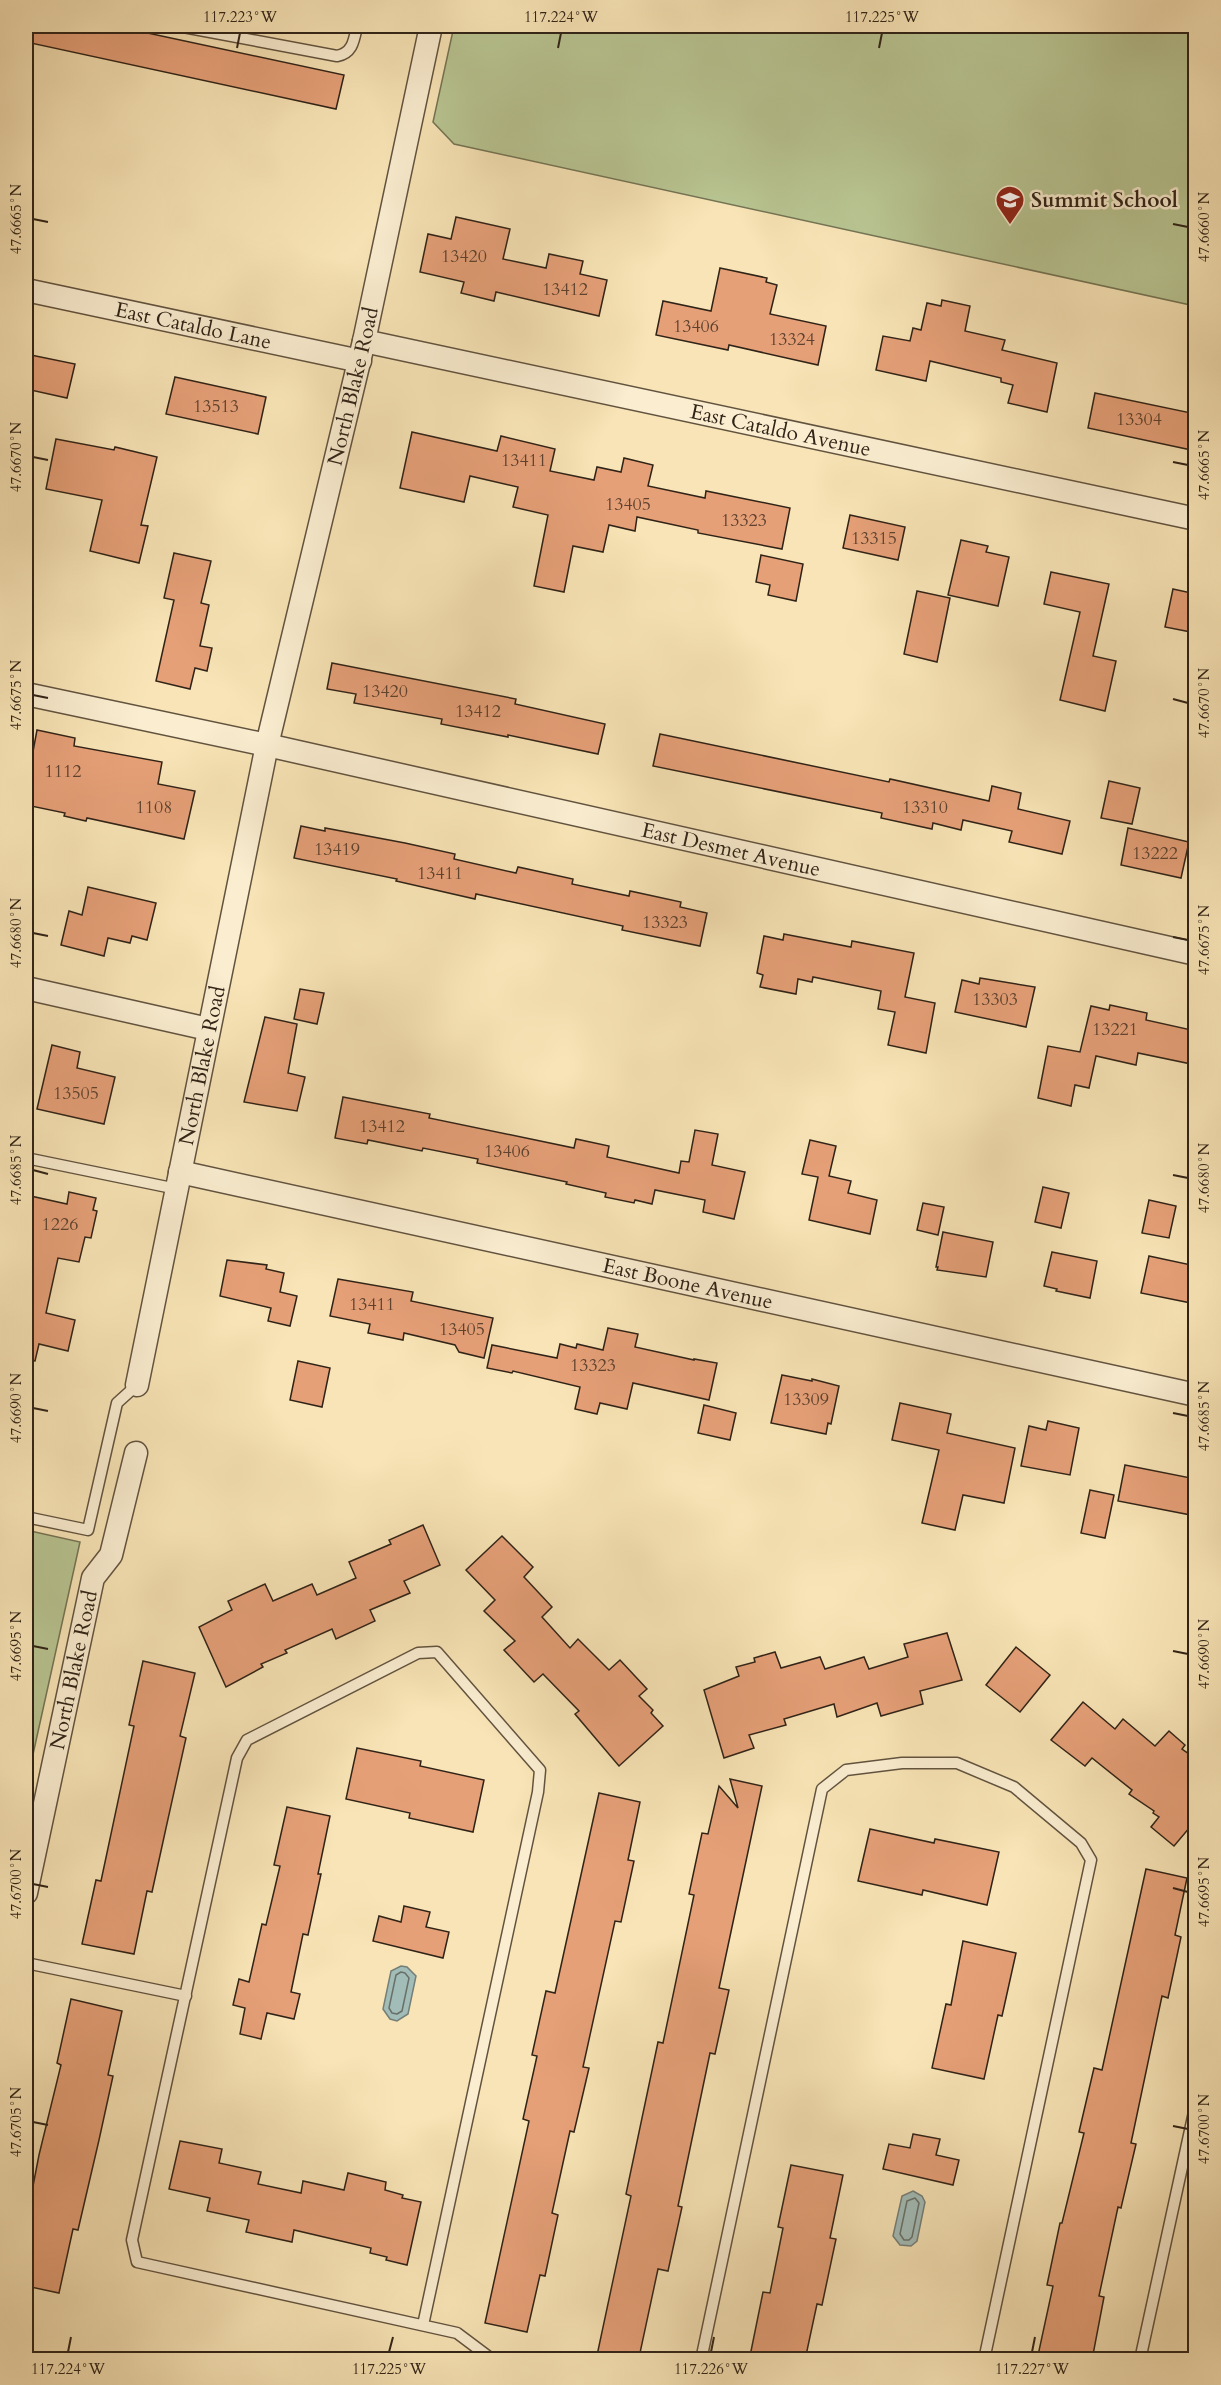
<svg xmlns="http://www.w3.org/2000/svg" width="1221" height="2385" viewBox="0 0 1221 2385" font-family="Cardo,serif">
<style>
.green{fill:#b8c592;stroke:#747454;stroke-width:1.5}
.water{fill:#a2bcb8;stroke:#747f78;stroke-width:1.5}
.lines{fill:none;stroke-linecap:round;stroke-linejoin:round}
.shore{stroke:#697068;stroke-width:1.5}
.building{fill:#e6a078;stroke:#302317;stroke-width:1.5}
.service-casing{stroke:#62533f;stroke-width:13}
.minor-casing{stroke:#62533f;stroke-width:25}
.service{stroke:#faedd0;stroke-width:10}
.minor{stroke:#faedd0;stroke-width:22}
.ticks{fill:none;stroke:#302317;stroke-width:2}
.labels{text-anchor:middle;stroke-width:5;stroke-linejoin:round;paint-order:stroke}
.number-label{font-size:18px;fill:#5e422f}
.poi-label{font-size:21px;font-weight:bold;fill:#302317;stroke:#faedd0;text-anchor:start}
.street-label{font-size:21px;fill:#302317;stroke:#faedd0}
.neatline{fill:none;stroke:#302317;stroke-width:2}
.ticks-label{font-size:15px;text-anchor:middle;fill:#302317}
</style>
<rect width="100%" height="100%" fill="#f8e4b6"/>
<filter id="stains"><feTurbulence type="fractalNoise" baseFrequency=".00333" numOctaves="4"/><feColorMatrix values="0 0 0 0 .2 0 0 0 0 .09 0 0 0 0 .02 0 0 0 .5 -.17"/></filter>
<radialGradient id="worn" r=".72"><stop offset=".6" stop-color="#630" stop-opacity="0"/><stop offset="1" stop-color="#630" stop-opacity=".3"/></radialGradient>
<!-- green -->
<g class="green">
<path d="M454 26H1195V306L454 144 433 122Z"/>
<path d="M26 1530 80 1542 26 1786Z"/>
</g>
<!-- water -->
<g class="water">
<path d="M401 1966 407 1967 416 1976 408 2014 397 2021 390 2019 383 2009 391 1971Z"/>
<path d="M913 2191 922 2196 925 2202 917 2241 911 2246 900 2245 893 2236 902 2196Z"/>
</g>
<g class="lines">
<!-- shore -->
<g class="shore">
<path d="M401 1972 405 1973 409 1978 402 2011 397 2014 392 2013 389 2008 396 1975Z"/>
<path d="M915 2198 919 2203 912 2237 909 2240H904L900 2234 907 2201Z"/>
</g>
</g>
<!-- building -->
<g class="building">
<path d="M26 26H115L344 75 336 109 26 42Z"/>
<path d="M456 217 510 229 503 259 546 268 549 254 583 261 580 274 607 280 599 316 496 292 494 301 461 293 464 282 420 272 428 234 451 239Z"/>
<path d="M720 268 767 278 766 282 777 285 770 314 826 326 818 365 729 345 728 350 656 335 663 301 711 311Z"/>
<path d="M942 300 970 306 965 331 1005 340 1002 350 1057 363 1047 412 1008 403 1013 385 1001 382V378L930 361 926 381 876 370 883 336 910 341 913 328 921 330 927 303 941 306Z"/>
<path d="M26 354 75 364 67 398 26 389Z"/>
<path d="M175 377 266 397 258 434 166 414Z"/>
<path d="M1095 393 1196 414V451L1088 428Z"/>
<path d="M412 432 497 451 501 436 555 449 550 471 594 480 597 467 621 472 624 458 653 465 648 486 705 498 706 491 790 508 782 549 698 533V530L637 517 635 531 609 525 603 552 573 546 564 592 534 586 548 515 513 507 518 487 470 476 464 502 400 488Z"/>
<path d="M56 439 114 450 115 447 157 457 141 525 148 526 139 563 90 551 102 500 46 489Z"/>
<path d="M850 515 905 527 898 560 843 548Z"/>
<path d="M961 540 988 546 986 552 1009 557 998 606 948 595Z"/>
<path d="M174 553 211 561 201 603 209 605 200 646 212 648 207 671 195 668 190 689 156 681 174 600 164 598Z"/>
<path d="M761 555 803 564 796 601 768 595 770 585 756 582Z"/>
<path d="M1051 572 1109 584 1093 656 1116 661 1105 711 1060 700 1080 612 1044 604Z"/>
<path d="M1173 589 1196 594V633L1165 627Z"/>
<path d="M917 591 950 598 937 662 904 654Z"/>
<path d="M332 663 516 699 515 704 605 724 598 754 508 735V737L441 724 442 719 354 703 356 694 327 689Z"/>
<path d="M37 730 75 738 74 746 162 762 158 784 195 791 184 839 87 818 86 821 64 816 65 813 26 805V789Z"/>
<path d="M660 734 889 782 890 779 989 801 992 786 1021 793 1018 809 1070 821 1062 854 1009 842 1012 831 963 820 961 830 933 823 932 829 881 818 882 813 653 766Z"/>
<path d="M1109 781 1140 788 1132 824 1101 818Z"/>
<path d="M301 826 325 831V828L405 843 455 854 454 859 516 873 518 867 573 879 572 884 629 896 630 891 681 902 680 907 707 913 700 946 622 930 623 926 476 894 475 899 396 881 397 879 294 858Z"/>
<path d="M1128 828 1189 842 1181 878 1121 865Z"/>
<path d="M88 887 156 903 147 940 132 936 130 943 108 938 104 956 61 945 69 911 82 915Z"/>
<path d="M784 934 851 947 852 941 914 953 905 997 935 1003 926 1053 888 1045 895 1012 878 1009 881 991 813 977 812 982 798 979 796 994 760 987 763 975 757 973 764 936 783 940Z"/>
<path d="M980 978 1035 987 1026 1027 955 1012 962 980 979 984Z"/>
<path d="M300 989 324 993 317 1024 294 1019Z"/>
<path d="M1110 1005 1147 1013 1146 1020 1196 1031V1065L1138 1053 1136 1065 1096 1056 1089 1088 1075 1085 1071 1106 1038 1098 1048 1046 1080 1052 1091 1006 1109 1010Z"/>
<path d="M265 1017 297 1024 288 1073 305 1077 297 1111 244 1102Z"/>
<path d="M52 1045 80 1052 77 1068 115 1077 104 1124 37 1109Z"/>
<path d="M343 1097 430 1114 429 1118 574 1148 576 1139 609 1146 607 1157 679 1173 681 1161 689 1162 695 1130 718 1134 712 1165 745 1172 734 1219 703 1212 705 1200 655 1190 652 1204 635 1200 634 1203 605 1197 606 1193 566 1184 567 1182 477 1163 478 1159 423 1148 422 1151 368 1140 367 1144 335 1138Z"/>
<path d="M810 1140 836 1146 829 1176 851 1181 848 1193 877 1200 870 1234 809 1220 818 1177 802 1174Z"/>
<path d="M1043 1187 1069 1193 1061 1228 1035 1222Z"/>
<path d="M69 1192 96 1198 93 1210 97 1211 91 1238 85 1237 79 1262 58 1258 46 1313 75 1320 68 1351 39 1344 35 1361 26 1360V1195L67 1204Z"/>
<path d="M1149 1200 1176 1206 1169 1238 1142 1233Z"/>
<path d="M923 1203 944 1207 938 1235 917 1230Z"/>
<path d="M943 1232 993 1242 986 1277 937 1270 938 1267H936Z"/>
<path d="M1052 1252 1097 1261 1090 1298 1056 1291 1057 1289 1044 1286Z"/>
<path d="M1149 1256 1196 1266V1304L1141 1293Z"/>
<path d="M227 1260 267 1265 266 1269 284 1273 280 1292 297 1296 290 1326 268 1321 271 1308 220 1296Z"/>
<path d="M338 1279 413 1292 411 1301 493 1318 484 1358 459 1352 455 1345 404 1333 403 1340 368 1333 370 1324 330 1316Z"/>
<path d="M608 1328 638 1334 635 1347 694 1360V1359L717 1363 709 1400 633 1383 627 1409 600 1403 597 1414 575 1409 580 1387 513 1371 512 1373 487 1368 492 1345 557 1358 560 1344 576 1348 577 1344 603 1350Z"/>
<path d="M298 1361 330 1368 322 1407 290 1400Z"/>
<path d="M782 1375 812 1381V1379L839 1386 831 1424 828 1423 826 1434 771 1423Z"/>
<path d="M900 1403 951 1414 947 1433 1015 1448 1004 1503 963 1495 955 1530 922 1523 939 1450 892 1440Z"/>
<path d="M704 1405 736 1413 730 1440 698 1433Z"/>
<path d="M1048 1421 1079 1428 1070 1475 1021 1466 1029 1426 1046 1430Z"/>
<path d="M1125 1465 1196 1479V1516L1118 1501Z"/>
<path d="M1090 1490 1114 1495 1105 1538 1081 1533Z"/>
<path d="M423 1525 440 1565 404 1581 410 1593 370 1610 375 1621 336 1639 332 1629 285 1650 287 1653 261 1664 263 1667 226 1687 199 1627 232 1610 228 1601 265 1584 273 1601 312 1584 317 1595 356 1578 349 1562 391 1544 389 1540Z"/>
<path d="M502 1536 533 1567 524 1577 552 1607 542 1617 570 1648 578 1639 609 1670 620 1660 647 1689 639 1696 653 1710 651 1713 663 1726 619 1766 575 1714 579 1711 543 1674 534 1682 504 1650 515 1641 484 1611 495 1600 466 1570Z"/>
<path d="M947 1633 962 1680 920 1691 923 1704 881 1716 877 1703 837 1717 834 1704 784 1719 786 1725 749 1735 754 1748 724 1758 704 1690 739 1676 736 1667 755 1662 754 1658 775 1652 781 1668 820 1657 825 1669 864 1657 869 1669 908 1657 904 1644Z"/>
<path d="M1016 1647 1050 1675 1020 1712 986 1685Z"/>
<path d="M143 1661 195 1673 180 1736 186 1738 166 1828 152 1892 147 1891 134 1954 82 1944 96 1880 101 1881 134 1726 129 1725Z"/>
<path d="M1083 1702 1115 1729 1123 1719 1155 1746 1169 1731 1185 1745 1182 1749 1196 1759V1820L1174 1846 1151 1827 1159 1817 1153 1813 1154 1811 1129 1794 1132 1790 1092 1758 1085 1766 1051 1740Z"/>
<path d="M357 1748 421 1761 420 1766 484 1780 473 1832 409 1818 410 1813 346 1799Z"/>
<path d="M730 1779 762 1786 719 1988 729 1990 715 2054 710 2053 678 2206 682 2207 668 2271 658 2269 640 2353 634 2352 633 2360H596L631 2196 626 2194 658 2042 663 2043 694 1895 689 1894 702 1833 708 1834 719 1786 738 1808Z"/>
<path d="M599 1793 640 1802 628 1860 634 1861 621 1922 615 1921 583 2067 589 2068 574 2132 570 2131 552 2213 558 2215 545 2276 540 2275 527 2332 485 2323 529 2121 523 2119 537 2056 532 2055 546 1991 555 1993Z"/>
<path d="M287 1807 330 1816 318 1874H321L308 1935 303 1934 291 1992 300 1994 294 2019 267 2013 261 2039 240 2034 245 2008 233 2005 239 1979 249 1982 262 1924 266 1925 280 1866 274 1865Z"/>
<path d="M870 1829 934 1843 935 1839 999 1852 987 1905 923 1890 922 1895 858 1881Z"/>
<path d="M1146 1869 1187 1878 1175 1935 1181 1937 1168 1998 1162 1996 1131 2143 1136 2144 1121 2208 1118 2207 1099 2296 1104 2297 1092 2360H1037L1053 2286 1047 2285 1060 2223H1062L1084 2133 1079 2132 1094 2068 1102 2070Z"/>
<path d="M404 1906 430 1912 426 1927 449 1932 443 1958 373 1941 379 1916 401 1922Z"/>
<path d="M963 1941 1016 1953 1002 2016 998 2015 984 2079 932 2068 946 2004 951 2005Z"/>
<path d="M71 1999 122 2011 108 2075 113 2076 99 2140 78 2230 73 2229 59 2293 26 2286V2222L39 2155 61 2065 57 2063Z"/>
<path d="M913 2134 940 2139 936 2155 959 2160 953 2185 883 2169 889 2144 910 2148Z"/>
<path d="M180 2141 222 2149 219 2163 261 2172 258 2184 301 2193 303 2181 344 2190 348 2173 386 2182 385 2190 403 2195 402 2198 421 2202 407 2265 386 2260 387 2257 370 2253 371 2248 294 2230 292 2242 246 2232 249 2220 207 2211 210 2198 169 2189Z"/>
<path d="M791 2165 843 2175 830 2238 836 2239 822 2305 817 2304 805 2360H767L750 2356 763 2292 770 2293 783 2228 778 2227Z"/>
</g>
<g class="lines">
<!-- service casing -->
<g class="service-casing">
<g id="service">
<path d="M178 26 337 56C353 53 354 40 357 26"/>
<path d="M26 1158 177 1189"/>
<path d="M26 1517 88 1530 117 1403 137 1385"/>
<path d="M26 1963 186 1996"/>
<path d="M423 2325 538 1792 540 1770 437 1652 418 1653 247 1740 237 1758 132 2240 137 2262 457 2333 493 2360"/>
<path d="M701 2360 822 1789 846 1770 902 1763H957L1014 1787 1081 1843 1091 1860 984 2360"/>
<path d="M1140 2360 1196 2103"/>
</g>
</g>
<!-- minor casing -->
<g class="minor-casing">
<g id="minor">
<path id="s1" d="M26 290 360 361"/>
<path id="s2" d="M364 341 1196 519"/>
<path id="s3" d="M26 694 267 745 1196 954"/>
<path d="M26 988 208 1029"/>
<path id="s4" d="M180 1172 1196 1395"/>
<path id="s5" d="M137 1385 267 745 364 341 431 26"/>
<path id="s6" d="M26 1893 93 1578 111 1555 136 1453"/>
</g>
</g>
<!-- service -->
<use href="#service" class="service"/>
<!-- minor -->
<use href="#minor" class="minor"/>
</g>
<!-- ticks -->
<path class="ticks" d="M237 48 240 33M558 48 561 33M879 48 882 33M33 219 48 222M1173 224 1188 227M33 457 48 460M1173 462 1188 465M33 695 48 698M1173 699 1188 703M33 933 48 936M1173 937 1188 940M33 1170 48 1174M1173 1175 1188 1178M33 1408 48 1411M1173 1413 1188 1416M33 1646 48 1649M1173 1651 1188 1654M33 1884 48 1887M1173 1888 1188 1892M33 2122 48 2125M1173 2126 1188 2129M68 2352 71 2337M389 2352 393 2337M711 2352 714 2337M1032 2352 1035 2337"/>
<!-- icons -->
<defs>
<g id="school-pin" transform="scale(1.5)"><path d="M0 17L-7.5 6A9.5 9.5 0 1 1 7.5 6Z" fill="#8f2418" stroke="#faedd0"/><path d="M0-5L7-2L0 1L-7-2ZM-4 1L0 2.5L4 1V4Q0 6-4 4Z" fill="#fff"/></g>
</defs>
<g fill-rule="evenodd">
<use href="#school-pin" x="1010" y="200"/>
</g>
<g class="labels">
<!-- number labels -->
<g class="number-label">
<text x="464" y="262">13420</text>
<text x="565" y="295">13412</text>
<text x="696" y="332">13406</text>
<text x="792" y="345">13324</text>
<text x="216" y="412">13513</text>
<text x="1139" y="425">13304</text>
<text x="524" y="466">13411</text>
<text x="628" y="510">13405</text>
<text x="744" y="526">13323</text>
<text x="874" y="544">13315</text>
<text x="385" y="697">13420</text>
<text x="478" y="717">13412</text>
<text x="63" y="777">1112</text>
<text x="154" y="813">1108</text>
<text x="925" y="813">13310</text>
<text x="337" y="855">13419</text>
<text x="1155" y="859">13222</text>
<text x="440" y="879">13411</text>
<text x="665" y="928">13323</text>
<text x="995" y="1005">13303</text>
<text x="1115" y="1035">13221</text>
<text x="76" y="1099">13505</text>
<text x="382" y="1132">13412</text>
<text x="507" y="1157">13406</text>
<text x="60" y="1230">1226</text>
<text x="372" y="1310">13411</text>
<text x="462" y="1335">13405</text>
<text x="593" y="1371">13323</text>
<text x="806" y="1405">13309</text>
</g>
<!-- poi labels -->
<g class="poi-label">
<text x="1031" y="207">Summit School</text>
</g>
<!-- street labels -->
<g class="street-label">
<text dy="7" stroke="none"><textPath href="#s1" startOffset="171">East Cataldo Lane</textPath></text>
<text dy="7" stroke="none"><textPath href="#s5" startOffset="1022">North Blake Road</textPath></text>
<text dy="7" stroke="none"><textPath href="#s2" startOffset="426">East Cataldo Avenue</textPath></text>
<text dy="7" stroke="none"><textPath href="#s3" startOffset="722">East Desmet Avenue</textPath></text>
<text dy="7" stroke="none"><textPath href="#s5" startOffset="326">North Blake Road</textPath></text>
<text dy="7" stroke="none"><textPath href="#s4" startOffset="520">East Boone Avenue</textPath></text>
<text dy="7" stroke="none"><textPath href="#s6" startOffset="228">North Blake Road</textPath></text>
</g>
</g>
<!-- margin -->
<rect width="1221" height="2385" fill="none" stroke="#f8e4b6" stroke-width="66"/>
<rect x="33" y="33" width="1155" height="2319" class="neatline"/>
<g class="ticks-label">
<text x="240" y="22">117.223°W</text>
<text x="561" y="22">117.224°W</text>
<text x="882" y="22">117.225°W</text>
<text transform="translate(16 219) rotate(-90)" y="5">47.6665°N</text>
<text transform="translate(1204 227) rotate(-90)" y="5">47.6660°N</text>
<text transform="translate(16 457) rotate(-90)" y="5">47.6670°N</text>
<text transform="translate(1204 465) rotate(-90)" y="5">47.6665°N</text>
<text transform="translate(16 695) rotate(-90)" y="5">47.6675°N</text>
<text transform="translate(1204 703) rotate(-90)" y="5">47.6670°N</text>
<text transform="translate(16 933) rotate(-90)" y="5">47.6680°N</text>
<text transform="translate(1204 940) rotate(-90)" y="5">47.6675°N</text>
<text transform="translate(16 1170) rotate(-90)" y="5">47.6685°N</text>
<text transform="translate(1204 1178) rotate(-90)" y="5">47.6680°N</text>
<text transform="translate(16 1408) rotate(-90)" y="5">47.6690°N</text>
<text transform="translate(1204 1416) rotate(-90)" y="5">47.6685°N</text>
<text transform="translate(16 1646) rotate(-90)" y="5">47.6695°N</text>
<text transform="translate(1204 1654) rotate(-90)" y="5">47.6690°N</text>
<text transform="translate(16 1884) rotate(-90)" y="5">47.6700°N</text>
<text transform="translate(1204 1892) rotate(-90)" y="5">47.6695°N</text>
<text transform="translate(16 2122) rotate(-90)" y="5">47.6705°N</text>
<text transform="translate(1204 2129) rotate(-90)" y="5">47.6700°N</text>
<text x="68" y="2374">117.224°W</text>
<text x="389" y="2374">117.225°W</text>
<text x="711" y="2374">117.226°W</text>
<text x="1032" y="2374">117.227°W</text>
</g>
<rect width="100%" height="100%" filter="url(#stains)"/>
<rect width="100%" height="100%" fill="url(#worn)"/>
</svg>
